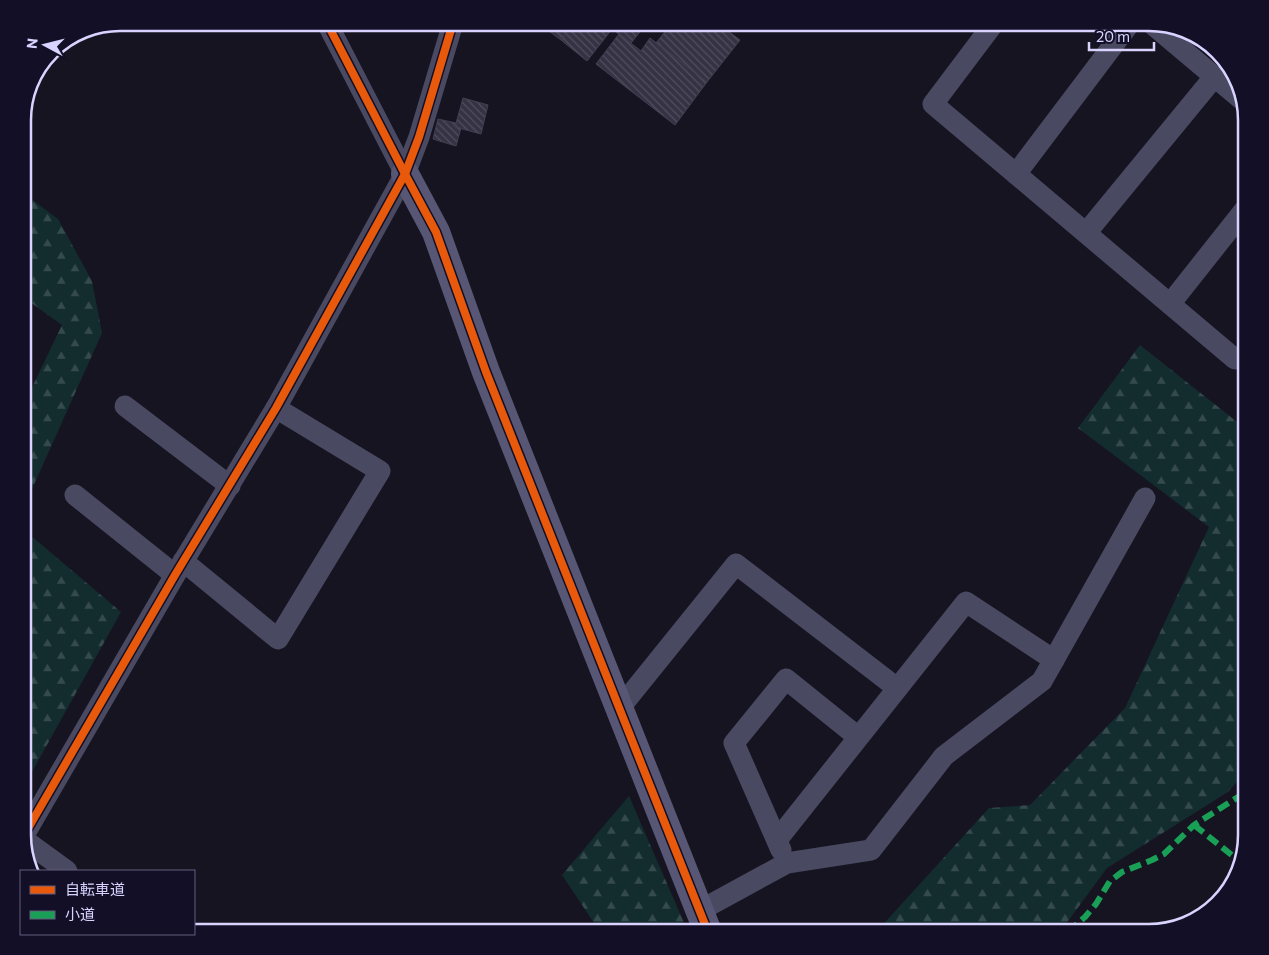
<svg xmlns="http://www.w3.org/2000/svg" width="1269" height="955" viewBox="0 0 1269 955" font-family="Commissioner,'Noto Sans JP',sans-serif">
<style>
.forest{fill:url(#forest-firs)}
.building{fill:url(#building-back-hatch);stroke:#433f54}
.lines{fill:none;stroke-linecap:round;stroke-linejoin:round}
.street{stroke:#4a4962;stroke-width:21}
.secondary{stroke:#575674;stroke-width:28}
.quiet{stroke:#1a9f57;stroke-width:6;stroke-dasharray:12 6;stroke-linecap:butt}
.cycleway-casing{stroke:#130f26;stroke-width:11}
.cycleway{stroke:#e8590c;stroke-width:8}
.rim{fill:none;stroke:#d9d4ff;stroke-width:2.5}
</style>
<defs>
<pattern id="forest-firs" width="22" height="20" patternUnits="userSpaceOnUse" patternTransform="scale(1.25)"><rect width="22" height="20" fill="#132c2d"/><path d="M5 1l3.5 6h-7zM16 11l3.5 6h-7z" fill="#354a4c"/></pattern>
<pattern id="building-back-hatch" width="6" height="6" patternUnits="userSpaceOnUse" patternTransform="scale(1.25)"><rect width="6" height="6" fill="#343243"/><path d="M-1 5l2 2M0 0l6 6M5-1l2 2" fill="none" stroke="#514f5f"/></pattern>
</defs>
<rect width="100%" height="100%" fill="#161421"/>
<!-- forest -->
<g class="forest">
<path d="M23 193 58 219 92 281 102 333 23 509V406L62 325 23 297Z"/>
<path d="M1140 345 1246 429V772L1228 792 1107 868 1060 932H874L878 930 989 808 1030 805 1125 708 1209 527 1078 428Z"/>
<path d="M23 529 121 612 28 779 23 774Z"/>
<path d="M629 796 688 932H600L562 875Z"/>
</g>
<!-- building -->
<g class="building">
<path d="M538 23H574L561 40Z"/>
<path d="M574 23H647L631 43 612 29 587 61 561 40Z"/>
<path d="M672 23H717L740 40 707 82 656 43Z"/>
<path d="M619 34 641 51 650 38 707 82 675 125 596 64Z"/>
<path d="M463 98 488 105 481 134 455 127Z"/>
<path d="M438 119 456 123 455 127 461 128 456 146 433 139Z"/>
</g>
<g class="lines">
<!-- street -->
<g class="street">
<path d="M327 23 405 174"/>
<path d="M994 23 933 104 1235 359"/>
<path d="M1152 24 1241 99"/>
<path d="M1016 174 1130 23"/>
<path d="M1086 233 1215 76"/>
<path d="M1170 304 1246 208"/>
<path d="M125 406 230 486"/>
<path d="M75 495 175 575"/>
<path d="M183 561 278 639 380 471 276 408"/>
<path d="M619 709 736 564 897 688"/>
<path d="M23 837 175 575 276 408 405 174 419 137 453 23"/>
<path d="M23 839 67 871"/>
<path d="M777 840 966 602 1054 660"/>
<path d="M781 850 734 743 786 679 858 737"/>
<path d="M699 911 787 863 871 850 944 756 1042 681 1145 498"/>
</g>
<!-- secondary -->
<path class="secondary" d="M405 174 436 232 486 372 708 932"/>
<!-- quiet -->
<g class="quiet">
<path d="M1194 825 1238 860"/>
<path d="M1068 932 1085 917 1096 904 1110 881 1122 872 1152 860 1164 854 1194 825 1246 792"/>
</g>
<!-- cycleway casing -->
<g class="cycleway-casing">
<g id="cycleway">
<path d="M327 23 405 174 436 232 486 372 708 932"/>
<path d="M23 837 175 575 276 408 405 174 419 137 453 23"/>
</g>
</g>
<!-- cycleway -->
<use href="#cycleway" class="cycleway"/>
</g>
<!-- crop -->
<path d="M0 0H1269V955H0ZM120 31H1149A89 89 0 0 1 1238 120V835A89 89 0 0 1 1149 924H120A89 89 0 0 1 31 835V120A89 89 0 0 1 120 31Z" fill="#130f26" fill-rule="evenodd"/>
<path class="rim" d="M120 31H1149A89 89 0 0 1 1238 120V835A89 89 0 0 1 1149 924H120A89 89 0 0 1 31 835V120A89 89 0 0 1 120 31Z"/>
<!-- legend -->
<rect x="20" y="870" width="175" height="65" fill="#130f26" stroke="#625e7d"/>
<rect x="30" y="886" width="25" height="8" fill="#e8590c" stroke="#625e7d"/>
<text x="65" y="895" font-size="15" fill="#d9d4ff">自転車道</text>
<rect x="30" y="911" width="25" height="8" fill="#1a9f57" stroke="#625e7d"/>
<text x="65" y="920" font-size="15" fill="#d9d4ff">小道</text>
<!-- north arrow -->
<g transform="translate(45 45) rotate(277)" stroke="#130f26" stroke-width="4" paint-order="stroke">
<path d="M0-4L9 19L0 12L-9 19Z" fill="#d9d4ff"/>
<text y="-8" font-size="14" font-weight="bold" text-anchor="middle" fill="#d9d4ff">N</text>
</g>
<!-- scale -->
<path d="M1089 42v8h65v-8" fill="none" stroke="#d9d4ff" stroke-width="2.5"/>
<text x="1096" y="42" font-size="15" fill="#d9d4ff" stroke="#130f26" stroke-width="4" paint-order="stroke">20 m</text>
</svg>
